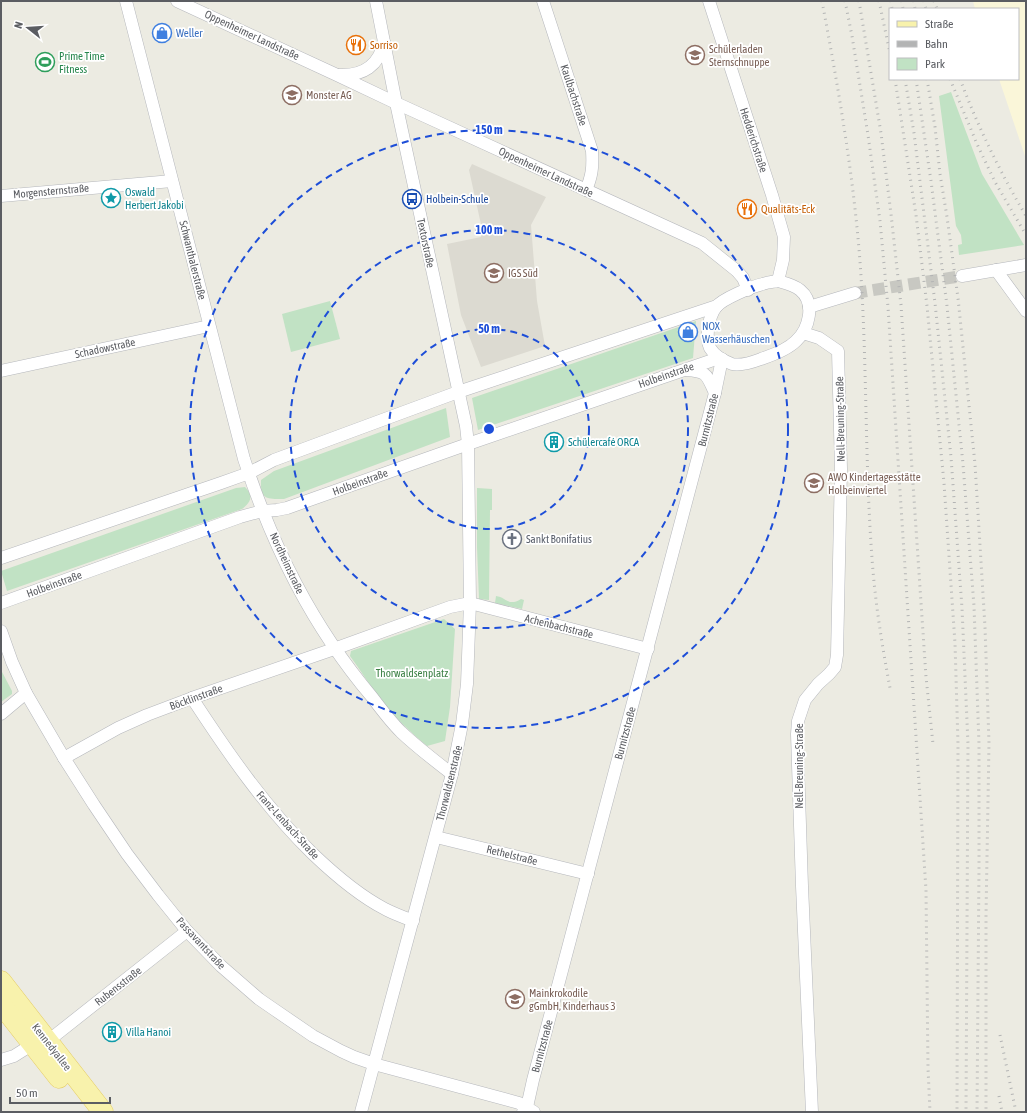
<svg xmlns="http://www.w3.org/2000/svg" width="1027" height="1113" viewBox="0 0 1027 1113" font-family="'Asap Condensed',sans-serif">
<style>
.commercial{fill:#faf6d9}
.education{fill:#dcdad1}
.green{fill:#c1e2c4}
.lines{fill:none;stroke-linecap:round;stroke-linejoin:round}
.street-tunnel{stroke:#c8c8c2;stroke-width:12;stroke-dasharray:12 6;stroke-linecap:butt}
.street-casing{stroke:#b5b7bc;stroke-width:13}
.primary-casing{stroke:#e5cc63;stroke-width:21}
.street{stroke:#fff;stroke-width:12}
.primary{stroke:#f8f2ac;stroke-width:20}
.rail{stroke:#b3b4b4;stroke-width:3;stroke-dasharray:1 5;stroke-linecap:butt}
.ring{fill:none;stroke:#1d4ed8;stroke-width:2;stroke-dasharray:7 5}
.labels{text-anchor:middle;stroke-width:3.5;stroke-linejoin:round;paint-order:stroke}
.shop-label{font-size:11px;fill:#366cbe;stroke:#fff;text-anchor:start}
.street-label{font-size:11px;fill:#5b5d62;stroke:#fff}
.food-label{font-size:11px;fill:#c56008;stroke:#fff;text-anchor:start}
.education-label{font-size:11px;fill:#785e54;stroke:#fff;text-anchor:start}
.leisure-label{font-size:11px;fill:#27864d;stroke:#fff;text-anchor:start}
.culture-label{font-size:11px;fill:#0d838f;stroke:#fff;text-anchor:start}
.transit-label{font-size:11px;fill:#164399;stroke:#fff;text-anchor:start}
.worship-label{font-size:11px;fill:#5b616d;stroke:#fff;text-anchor:start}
.park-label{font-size:11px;fill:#3c8045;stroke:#fff}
.centre{fill:#1d4ed8;stroke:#fff;stroke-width:2}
.ring-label{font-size:12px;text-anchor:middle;font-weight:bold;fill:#1d4ed8;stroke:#fff;stroke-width:3.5;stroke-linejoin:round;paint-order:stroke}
</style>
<rect width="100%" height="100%" fill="#ecebe2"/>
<!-- commercial -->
<path class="commercial" d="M973 1H1026V159L999 79H1018V9H975Z"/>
<!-- education -->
<path class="education" d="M472 164 546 197 531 225 537 301 545 346 481 367 461 315 447 244 481 237 480 230 482 229 469 170Z"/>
<!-- green -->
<g class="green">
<path d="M951 92 982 174 1024 245 959 255 958 245 962 244 961 235 956 226 954 211 939 96Z"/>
<path d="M330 301 340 339 291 352 282 314Z"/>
<path d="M696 321 693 358 478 430 472 398Z"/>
<path d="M446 408 450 437 284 499C267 499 260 500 261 480L274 471Z"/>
<path d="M245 487C254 496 251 502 242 509L7 591 1 571 236 488Z"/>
<path d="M477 488 492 489V510H490L489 600 479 599 477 547Z"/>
<path d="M496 596C506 597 508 607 521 599L524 600 522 609 495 603Z"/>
<path d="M444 619 455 629 450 707 445 741 427 746C415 736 404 726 393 714 376 696 364 675 350 656L351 651Z"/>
<path d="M1 670 12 691V694L1 702Z"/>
</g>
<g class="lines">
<!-- street-tunnel -->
<path class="street-tunnel" d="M855 293 962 276"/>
<!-- street casing -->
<g class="street-casing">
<g id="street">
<path d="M126 1 244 459C273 547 312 626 372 697 381 709 390 721 401 732 417 747 435 761 452 774"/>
<path d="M177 1 337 75 396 103 702 243 737 271 743 278 748 290"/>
<path d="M543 1 592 151C593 167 592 176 586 190"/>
<path d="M709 1 772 195 784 237 783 260 778 281"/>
<path d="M339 75C363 76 379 66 384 42"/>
<path d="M1 196 172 181"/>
<path d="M996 270 1026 311"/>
<path d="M962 276 1026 265"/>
<path d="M778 281C785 283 794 285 800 290 816 303 809 329 796 341 787 350 773 355 761 359 753 362 740 366 732 364 724 361 714 355 710 348 705 337 709 316 716 307 722 299 753 286 763 284 767 282 773 282 778 281Z"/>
<path d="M809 307 855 293"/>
<path d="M803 333 819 338 838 351 841 469 837 655 835 667 829 674 818 684 805 700 798 721 797 734 802 886 812 1112"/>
<path d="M687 370C708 372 706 374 715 393"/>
<path d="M1 371 209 326"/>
<path d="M1 558 221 483 249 473 274 460 458 392 717 306"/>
<path d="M1 603 240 517 262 511 277 510 287 508 468 444 719 358"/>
<path d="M1 631 12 662 26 693 64 758 94 805 127 854 158 895 187 931 221 966 259 999 275 1010 313 1036 341 1051 354 1057 374 1064 519 1103 534 1112"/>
<path d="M192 698C228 753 265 807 313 854 335 875 358 895 385 909 394 914 404 917 413 921"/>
<path d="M1 714 26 693"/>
<path d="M64 758 118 728 147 715 192 698 334 649 450 607 470 603 648 649"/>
<path d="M436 837 588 874"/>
<path d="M48 1041 187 931"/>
<path d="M1 1060 14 1056 33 1044"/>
<path d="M361 1112 452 774 462 724 467 684 470 603 468 444 466 426 396 103 376 1"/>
<path d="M523 1112 527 1107 533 1080C594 851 654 622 715 393L722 359"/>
</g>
</g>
<!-- primary casing -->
<g class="primary-casing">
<g id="primary">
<path d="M1 981 103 1112"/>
<path d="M1 1004 59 1078"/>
</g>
</g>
<!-- street -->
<use href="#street" class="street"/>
<!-- primary -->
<use href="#primary" class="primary"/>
<!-- rail -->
<g class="rail">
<path d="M822 1C839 92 855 183 861 276 867 370 865 464 872 558 875 602 882 645 890 688"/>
<path d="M845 1 852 36 868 135 880 221 888 307 926 890 928 1068 930 1112"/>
<path d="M859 1 881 133 891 214 901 305 926 677 933 744"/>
<path d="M879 1 890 53"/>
<path d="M891 1 892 9"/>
<path d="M902 1 903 9"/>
<path d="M914 1 915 9"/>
<path d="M924 1 926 9"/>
<path d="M934 1 937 9"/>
<path d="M895 79 916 215 927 306 944 483 955 643 958 744 957 1112"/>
<path d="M905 79 914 133 935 303 951 457 962 608 968 744 966 1112"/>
<path d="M916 79 931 181 947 306 963 464 974 606 979 744V867L977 1112"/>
<path d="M927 79 935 127 940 174 947 217 958 298 975 464 985 627 989 743 986 915V1112"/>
<path d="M950 79 977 144 995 182 1026 235"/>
<path d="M960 79C978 127 1000 172 1026 216"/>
<path d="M1000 1035 1016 1112"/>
<path d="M999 1096 1002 1112"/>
</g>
</g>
<!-- distance rings -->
<g class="ring">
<circle cx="489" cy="429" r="100"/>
<circle cx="489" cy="429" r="199"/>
<circle cx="489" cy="429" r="299"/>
</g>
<!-- icons -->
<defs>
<g id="shop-ring" transform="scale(1)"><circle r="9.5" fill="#fff" stroke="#3f7fe0" stroke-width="1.5"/><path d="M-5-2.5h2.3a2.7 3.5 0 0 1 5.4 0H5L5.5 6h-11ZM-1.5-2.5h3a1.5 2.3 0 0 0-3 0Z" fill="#3f7fe0"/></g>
<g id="restaurant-ring" transform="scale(1)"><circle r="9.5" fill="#fff" stroke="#e8710a" stroke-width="1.5"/><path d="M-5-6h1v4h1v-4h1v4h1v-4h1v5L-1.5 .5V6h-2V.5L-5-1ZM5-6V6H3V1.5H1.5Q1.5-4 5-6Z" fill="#e8710a"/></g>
<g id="school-ring" transform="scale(1)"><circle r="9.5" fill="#fff" stroke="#8d6e63" stroke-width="1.5"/><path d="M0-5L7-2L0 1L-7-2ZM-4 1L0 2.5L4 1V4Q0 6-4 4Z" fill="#8d6e63"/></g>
<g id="stadium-ring" transform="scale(1)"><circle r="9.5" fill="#fff" stroke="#2e9e5b" stroke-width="1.5"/><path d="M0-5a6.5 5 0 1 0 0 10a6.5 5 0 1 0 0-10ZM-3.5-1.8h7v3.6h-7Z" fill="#2e9e5b"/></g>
<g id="sight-ring" transform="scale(1)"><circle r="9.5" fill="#fff" stroke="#0f9aa8" stroke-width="1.5"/><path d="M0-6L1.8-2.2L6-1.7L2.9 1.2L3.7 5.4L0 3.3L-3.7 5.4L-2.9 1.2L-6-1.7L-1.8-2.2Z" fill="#0f9aa8"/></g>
<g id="bus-ring" transform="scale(1)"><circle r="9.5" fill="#fff" stroke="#1a4fb4" stroke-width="1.5"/><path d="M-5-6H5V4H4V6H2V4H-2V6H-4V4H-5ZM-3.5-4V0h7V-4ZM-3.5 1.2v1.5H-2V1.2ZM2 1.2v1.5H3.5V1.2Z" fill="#1a4fb4"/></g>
<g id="building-ring" transform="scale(1)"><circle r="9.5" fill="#fff" stroke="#0f9aa8" stroke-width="1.5"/><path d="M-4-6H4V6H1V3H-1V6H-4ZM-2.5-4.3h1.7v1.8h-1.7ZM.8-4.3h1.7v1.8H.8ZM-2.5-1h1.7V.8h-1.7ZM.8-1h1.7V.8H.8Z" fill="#0f9aa8"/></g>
<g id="church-ring" transform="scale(1)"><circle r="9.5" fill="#fff" stroke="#6b7280" stroke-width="1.5"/><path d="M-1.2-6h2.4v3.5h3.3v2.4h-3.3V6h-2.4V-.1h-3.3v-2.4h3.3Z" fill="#6b7280"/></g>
</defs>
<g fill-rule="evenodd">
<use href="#shop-ring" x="162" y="33"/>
<use href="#restaurant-ring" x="356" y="45"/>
<use href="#school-ring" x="695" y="55"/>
<use href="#stadium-ring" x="45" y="62"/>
<use href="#school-ring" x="292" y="95"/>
<use href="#sight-ring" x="111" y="198"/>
<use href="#bus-ring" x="412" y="199"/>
<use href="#restaurant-ring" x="747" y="209"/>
<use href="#school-ring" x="494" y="273"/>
<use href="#shop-ring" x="688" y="332"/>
<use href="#building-ring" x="554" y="442"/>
<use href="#school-ring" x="814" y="483"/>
<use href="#church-ring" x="512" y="539"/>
<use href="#school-ring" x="515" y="999"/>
<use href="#building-ring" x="112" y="1032"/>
</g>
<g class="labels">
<!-- shop labels -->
<g class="shop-label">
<text x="176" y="37">Weller</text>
<text x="702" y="330">NOX<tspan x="702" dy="13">Wasserhäuschen</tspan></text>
</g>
<!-- street labels -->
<g class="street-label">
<text transform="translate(252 35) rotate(25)" y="4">Oppenheimer Landstraße</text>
<text transform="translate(574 95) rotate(72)" y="4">Kaulbachstraße</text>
<text transform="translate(754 140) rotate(72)" y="4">Hedderichstraße</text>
<text transform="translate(546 172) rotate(25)" y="4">Oppenheimer Landstraße</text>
<text transform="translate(51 191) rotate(-5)" y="4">Morgensternstraße</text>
<text transform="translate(426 243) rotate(78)" y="4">Textorstraße</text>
<text transform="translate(193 260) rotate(76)" y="4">Schwanthalerstraße</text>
<text transform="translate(105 348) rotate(-12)" y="4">Schadowstraße</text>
<text transform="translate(666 375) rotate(-19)" y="4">Holbeinstraße</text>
<text transform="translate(840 419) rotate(-91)" y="4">Nell-Breuning-Straße</text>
<text transform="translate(708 420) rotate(-76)" y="4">Burnitzstraße</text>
<text transform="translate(360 482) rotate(-20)" y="4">Holbeinstraße</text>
<text transform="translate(287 563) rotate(65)" y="4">Nordheimstraße</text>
<text transform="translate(54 584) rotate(-20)" y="4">Holbeinstraße</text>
<text transform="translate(559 626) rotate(14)" y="4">Achenbachstraße</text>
<text transform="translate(196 697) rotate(-20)" y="4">Böcklinstraße</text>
<text transform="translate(625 733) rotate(-75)" y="4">Burnitzstraße</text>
<text transform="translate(799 766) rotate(-90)" y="4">Nell-Breuning-Straße</text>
<text transform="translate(449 783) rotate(-76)" y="4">Thorwaldsenstraße</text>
<text transform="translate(288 825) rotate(48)" y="4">Franz-Lenbach-Straße</text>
<text transform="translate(512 855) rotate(14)" y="4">Rethelstraße</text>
<text transform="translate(201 943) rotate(47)" y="4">Passavantstraße</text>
<text transform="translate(118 986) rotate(-38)" y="4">Rubensstraße</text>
<text transform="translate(542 1046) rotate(-75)" y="4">Burnitzstraße</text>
<text transform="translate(52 1047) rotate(52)" y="4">Kennedyallee</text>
</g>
<!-- food labels -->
<g class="food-label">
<text x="370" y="49">Sorriso</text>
<text x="761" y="213">Qualitäts-Eck</text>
</g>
<!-- education labels -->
<g class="education-label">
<text x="709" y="53">Schülerladen<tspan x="709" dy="13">Sternschnuppe</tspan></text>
<text x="306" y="99">Monster AG</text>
<text x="508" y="277">IGS Süd</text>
<text x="828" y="481">AWO Kindertagesstätte<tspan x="828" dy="13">Holbeinviertel</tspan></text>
<text x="529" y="997">Mainkrokodile<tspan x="529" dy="13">gGmbH, Kinderhaus 3</tspan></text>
</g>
<!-- leisure labels -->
<g class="leisure-label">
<text x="59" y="60">Prime Time<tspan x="59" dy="13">Fitness</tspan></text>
</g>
<!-- culture labels -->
<g class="culture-label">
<text x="125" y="196">Oswald<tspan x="125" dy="13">Herbert Jakobi</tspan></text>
<text x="568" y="446">Schülercafé ORCA</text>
<text x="126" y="1036">Villa Hanoi</text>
</g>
<!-- transit labels -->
<g class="transit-label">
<text x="426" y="203">Holbein-Schule</text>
</g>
<!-- worship labels -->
<g class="worship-label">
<text x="526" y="543">Sankt Bonifatius</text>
</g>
<!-- park labels -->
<g class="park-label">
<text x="412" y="677">Thorwaldsenplatz</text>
</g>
</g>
<circle cx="489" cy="429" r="6" class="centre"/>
<g class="ring-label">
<text x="489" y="134">150 m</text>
<text x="489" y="234">100 m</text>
<text x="489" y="333">50 m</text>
</g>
<!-- border -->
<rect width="1027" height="1113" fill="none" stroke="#5b5d62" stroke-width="4"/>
<!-- legend -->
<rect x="889" y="8" width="130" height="72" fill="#ffffff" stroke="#bdbec0"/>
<rect x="897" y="21" width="20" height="6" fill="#f8f2ac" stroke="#bdbec0"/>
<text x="925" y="28" font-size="12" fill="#5b5d62">Straße</text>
<rect x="897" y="41" width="20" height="6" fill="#b3b4b4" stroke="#bdbec0"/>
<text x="925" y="48" font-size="12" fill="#5b5d62">Bahn</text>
<rect x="897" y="58" width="20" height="12" fill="#c1e2c4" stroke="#bdbec0"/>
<text x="925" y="68" font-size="12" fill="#5b5d62">Park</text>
<!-- north arrow -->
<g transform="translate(28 28) rotate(287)" stroke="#ffffff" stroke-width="3" paint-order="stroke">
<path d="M0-3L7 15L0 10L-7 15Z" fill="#5b5d62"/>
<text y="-6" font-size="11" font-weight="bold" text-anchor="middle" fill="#5b5d62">N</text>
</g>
<!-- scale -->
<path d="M10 1097v6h100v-6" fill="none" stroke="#5b5d62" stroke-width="2"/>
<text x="16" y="1097" font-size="12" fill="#5b5d62" stroke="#ffffff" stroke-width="3" paint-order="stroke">50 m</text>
</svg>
